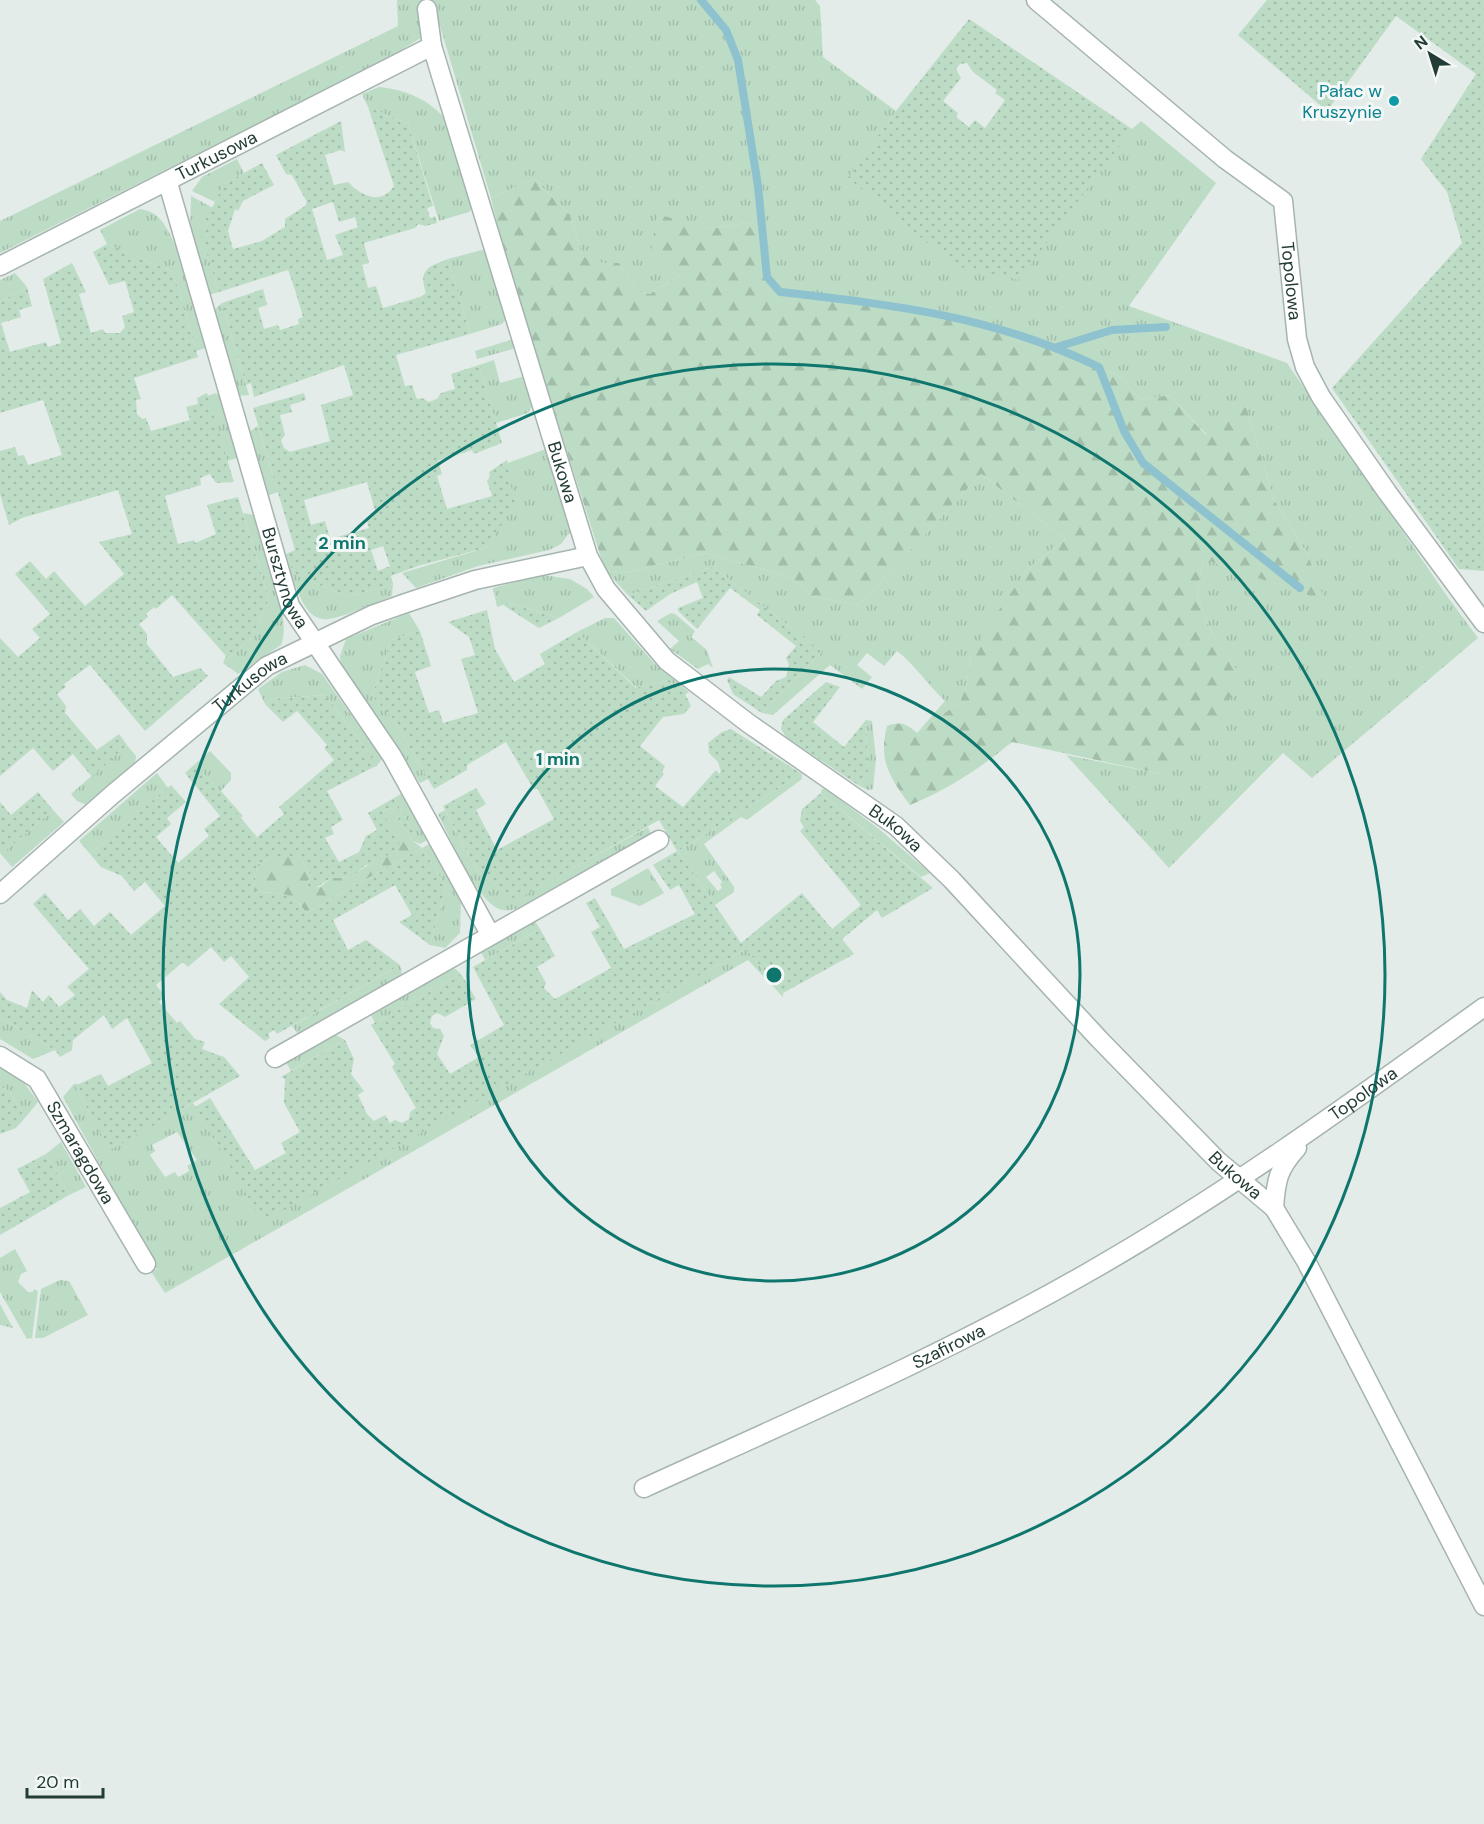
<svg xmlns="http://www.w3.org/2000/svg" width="1484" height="1824" viewBox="0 0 1484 1824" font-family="'DM Sans',sans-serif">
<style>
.grass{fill:url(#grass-tufts);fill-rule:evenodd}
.forest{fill:url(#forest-firs)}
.park{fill:url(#park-dots);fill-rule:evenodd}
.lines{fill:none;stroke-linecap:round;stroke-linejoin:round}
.stream{stroke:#8ec2ce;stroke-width:8}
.minor-casing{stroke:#a6b4af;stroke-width:21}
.minor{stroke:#fff;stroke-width:18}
.ring{fill:none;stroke:#0f766e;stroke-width:3}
.culture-dot{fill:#0f9aa8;stroke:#f3f8f6;stroke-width:2}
.labels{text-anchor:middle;stroke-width:6;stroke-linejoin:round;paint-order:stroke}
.culture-label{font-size:18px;fill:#0d838f;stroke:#f3f8f6;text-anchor:end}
.street-label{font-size:18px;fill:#233c36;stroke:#f3f8f6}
.centre{fill:#0f766e;stroke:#f3f8f6;stroke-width:3}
.ring-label{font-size:18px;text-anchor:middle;font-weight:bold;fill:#0f766e;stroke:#f3f8f6;stroke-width:6;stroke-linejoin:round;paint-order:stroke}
</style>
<defs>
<pattern id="grass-tufts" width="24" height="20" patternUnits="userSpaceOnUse" patternTransform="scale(1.5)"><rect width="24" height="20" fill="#bddcc6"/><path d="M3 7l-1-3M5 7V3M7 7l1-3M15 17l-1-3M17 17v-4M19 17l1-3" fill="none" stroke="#a2beab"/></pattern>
<pattern id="forest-firs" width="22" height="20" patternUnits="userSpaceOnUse" patternTransform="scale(1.5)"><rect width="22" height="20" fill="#bddcc6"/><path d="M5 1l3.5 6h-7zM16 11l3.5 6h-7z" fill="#a2beab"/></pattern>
<pattern id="park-dots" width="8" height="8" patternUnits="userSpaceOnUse" patternTransform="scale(1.5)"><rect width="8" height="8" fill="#bddcc6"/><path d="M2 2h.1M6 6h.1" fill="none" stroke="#a2beab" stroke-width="1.8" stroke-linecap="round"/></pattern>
</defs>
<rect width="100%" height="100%" fill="#e3ece8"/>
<!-- grass -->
<g class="grass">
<path d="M397 0H815L820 6 823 57 896 111 848 179 1132 129 1141 121 1216 183 1129 306 1287 363 1447 596 1478 638 1312 778 1283 753 1169 868 1066 755 1162 774 1239 674 1213 636 1197 596 1203 559 1324 600 1308 555 1274 500 1246 406 1207 435 1169 395 1141 400 1119 376 1057 347 1017 332 934 312 780 292 767 277 762 225 746 223 710 229 657 215 681 274 650 294 638 291 619 263H602L582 256 570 215 534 179 491 198 440 26 395 54 0 253V221L398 26Z"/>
<path d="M379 87C403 89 429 99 444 118 453 130 468 190 474 207L469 212 439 221 408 124 368 107 362 94Z"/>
<path d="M237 159 244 173 224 184 215 202 192 191 202 177Z"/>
<path d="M191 196 213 208 201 231 219 292 209 295 190 232Z"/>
<path d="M140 209C147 210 155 213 160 219 183 246 196 313 206 348L196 351 173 272 107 244 100 230Z"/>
<path d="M486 249 507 318 502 324 470 334 448 259Z"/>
<path d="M15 273 27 287 0 302V280Z"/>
<path d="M222 303 249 395 238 396 214 310Z"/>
<path d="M513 339 516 348 477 359 475 351Z"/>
<path d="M494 360 500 383 525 376 533 404 528 413 496 423 479 365Z"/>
<path d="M216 393 219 395 238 458 227 461 207 396Z"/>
<path d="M258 426 278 492 267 496 249 432Z"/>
<path d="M546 449 570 526V532L561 544 549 550 478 566 416 588 402 573 488 547 508 476H511L508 463Z"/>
<path d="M981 474 1065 539 1027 570 971 655 966 687 960 702 917 733 945 701C928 685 916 666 897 651L884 666 867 653 857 665 872 677 862 689 830 665 773 715 762 713 822 652 713 567 628 595 605 570 624 573 705 553 791 577 811 596 859 605Z"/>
<path d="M243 513 254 515C263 543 293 620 281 645L238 674 223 663 251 639 269 599Z"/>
<path d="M286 554 294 574 348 597 393 584 392 596C317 625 312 641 285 555Z"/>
<path d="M543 575 570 579 587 589 594 597 559 618 508 603 497 607 493 588Z"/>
<path d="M409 613 420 631 391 640 372 696 394 720 428 779 420 783 341 664 340 656 346 639Z"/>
<path d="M671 613 675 614 695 631 691 637 707 650 713 668 708 664 698 669 670 649 679 641 657 621Z"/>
<path d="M605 618H614L654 663 689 692 685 695 669 680 637 688 577 632Z"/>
<path d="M305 665 322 674 382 759 376 767 364 746 325 695 271 699 265 704 258 689 282 672Z"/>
<path d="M866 720 872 721 876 759 873 789 868 790 858 785 868 773Z"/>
<path d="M127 745 136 756 135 763 87 805 77 801 71 794Z"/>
<path d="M210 751 231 773V780L221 791 243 816 240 818 195 764Z"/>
<path d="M157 773 168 788 90 854 79 841Z"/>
<path d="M802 774V779L747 820 741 817 704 844 734 887V892L715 905 678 851ZM714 871 722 882 720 884 722 888 718 891 706 877Z"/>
<path d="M822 789H826L879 829 930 873 921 877 821 793Z"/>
<path d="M403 793 429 839 420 844 394 798Z"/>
<path d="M53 810 64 822 12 867 0 853V848L5 851Z"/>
<path d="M445 810 477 871 516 899 648 827 651 834 535 901C525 905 514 912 503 910 478 906 450 837 438 814Z"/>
<path d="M431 843 461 901 460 933 445 948 430 945 446 887 422 848Z"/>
<path d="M648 868 664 893 640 906 611 895V889Z"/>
<path d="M535 921 540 929 485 960 481 952Z"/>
<path d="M746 949 783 993V997L748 960 165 1293 152 1273 157 1269 63 1097 74 1084 110 1149 193 1103 263 1221ZM177 1132 197 1160 187 1166 189 1171 178 1177 175 1172 165 1177 150 1155 155 1151 152 1145Z"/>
<path d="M400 965 402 975 298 1034 292 1026Z"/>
<path d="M453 967 461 974 375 1023 371 1015Z"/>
<path d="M0 1018 55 1050 33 1059 0 1039Z"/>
<path d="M336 1035 345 1040 291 1071 286 1062Z"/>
<path d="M0 1064 25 1084 38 1102 25 1118 9 1091 0 1086Z"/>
<path d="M61 1142 86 1187 69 1195 46 1154Z"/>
<path d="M15 1249 27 1271 21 1274 18 1282 28 1292H33L34 1289 38 1291 32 1338 27 1339 0 1292V1258Z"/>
<path d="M60 1280 69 1281 88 1315 43 1338H35L41 1289Z"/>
<path d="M0 1304 13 1328 0 1325Z"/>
</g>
<!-- forest -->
<g class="forest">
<path d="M534 179 570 215 582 256 602 263H619L638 291 650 294 681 274 651 252 657 214 710 229 746 223 762 224 767 277 780 292 934 312 1017 332 1057 347 1119 376 1141 400 1169 395 1206 435 1246 406 1274 500 1308 555 1325 601 1203 559 1197 596 1213 636 1239 673 1235 689 1208 738 1162 774 1012 742C979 769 949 789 910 805 890 778 878 761 887 726 901 721 907 724 917 733L960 702 966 687 971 655 996 614 1027 570 1065 539 981 474 859 605 811 596 791 577 705 553 624 573 605 570 506 261 491 198Z"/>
<path d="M388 808 392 809 413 841 422 848 306 913C291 889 279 895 254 891L257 865 273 856H299L310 874 307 888 320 887 331 878 352 877C374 856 380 870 394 837L383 812Z"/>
</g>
<!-- park -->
<g class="park">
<path d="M1267 0H1484V571L1459 569 1332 388 1462 243 1447 192 1421 159 1476 74 1396 16 1327 111 1238 35Z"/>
<path d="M969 19 1132 129 1019 280 956 266 848 178 896 111ZM967 63 973 72 997 90 995 93 1005 100 985 128 975 120 969 127 956 117 958 113 943 101 961 78 956 69 960 64Z"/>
<path d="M368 107 408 124 433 206 427 208 430 218 435 216 437 223 425 226 418 224 415 228 364 243 369 263 362 265 368 288 376 286 383 308 420 297 426 293C418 269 428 267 448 259L470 334 396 355 405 386 412 385 417 399 422 398 429 402 437 399 441 393 455 389 451 374 479 365 502 443 474 454 472 450 438 461 442 474 437 476 447 509 492 496 487 481 490 477 489 472 507 460 512 476 508 477 516 501 488 547 418 566 391 576 393 584 348 597 294 574 286 554 295 550 253 408 304 393 306 400 290 405 292 412 280 415 285 435 281 440 284 448 290 452 330 441 321 405 353 395 344 365 254 397 251 383 246 385 222 303 263 289 267 305 258 308 264 329 278 325 280 330 299 324 298 319 303 317C298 299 294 286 288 270L219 292 200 231 224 184 262 163 274 185 243 201 238 211 235 209 228 231 233 249 262 241 285 227V219L305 206 307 202 292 175 286 174 276 155 341 121 345 152 341 150 325 155 334 185 348 182C359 194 380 207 394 186ZM333 202 339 222 355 217 358 227 335 235 343 255 327 260 312 209ZM367 482 376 514 366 518 369 528 330 539 325 521 311 525 304 500ZM383 546 390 566 378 571 371 550Z"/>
<path d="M107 244 173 272 198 357 134 378 141 399 136 400 137 414 142 419 146 418 151 431 190 420 186 407 198 404 197 398 207 393 234 482 216 483 210 474 200 478 201 485 165 496 178 544 194 540 195 543 216 534 207 505 238 497 269 599 251 639 223 663 226 656 172 595 156 609 154 607 146 614 148 617 139 624 147 634V644L173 677 200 668 208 676 145 731 90 665 64 684 66 687 57 694 66 706 65 713 97 750 119 734 127 745 92 777 73 754 53 771 33 748 0 776V638L18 657 40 638 32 629 50 614 15 574 30 561 46 579 54 571 85 606 124 574 99 542 132 534 118 490 22 518 9 525 0 494V451L15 447 18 456 24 455 28 465 62 455 43 400 0 413V302L27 287 32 306 19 310 21 317 1 323 10 352 46 342 48 347 61 343 43 279 72 263 86 292 79 294 91 333 103 329 105 333H120L125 327 122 316 134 312 125 281 109 285 93 252Z"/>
<path d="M713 567 822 652 762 713 733 694 727 680 729 677 761 697 776 681 786 677 789 664 786 658 796 646 757 615 760 610 730 588 697 629 678 611V608L703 598 697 582 670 594 646 611 628 595Z"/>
<path d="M508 603 559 618 539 628 503 605Z"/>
<path d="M487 610 495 649 514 682 545 664 540 654 577 632 636 688 669 680 685 694 691 706 684 714 663 717 640 746 665 766 662 772 664 774 655 786 683 807 716 770 719 774 721 771 718 762 709 753 708 743 722 732 731 729 802 774 678 851 741 943 802 893 832 929 861 905 800 831 804 827 800 821 802 809 821 793 933 888 882 918 877 910 842 939 854 954 783 993 746 949 263 1222 195 1107 210 1098 255 1170 286 1153 281 1143 300 1132 284 1103 285 1079 281 1077 345 1040 354 1059 351 1074 364 1091 358 1095 367 1114 374 1121 385 1115 390 1123 395 1120 402 1123 409 1119 410 1112 416 1108 392 1067 395 1064 371 1025 461 974 476 999 445 1017 437 1013 432 1016 430 1023 433 1028 440 1029 444 1036 437 1054 450 1074 479 1057 470 1045 504 1025 473 967 540 929 555 956 537 967 546 983 544 988 555 999 611 968 591 932 600 927 586 903 595 898 624 949 695 914 679 885 670 890 653 865 677 851 659 820 516 900 477 871 443 806 476 788 486 804 476 810 497 850 554 819 537 788 534 790 506 742 467 765V770L434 789 394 720 372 696 391 640 420 631 431 666 415 672 429 713 439 710 443 723 478 713 461 659 475 655 469 637 448 622Z"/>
<path d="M826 682 840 687 813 722 844 747 866 720 868 773 858 785 786 737 781 729 783 720Z"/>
<path d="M325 695 364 746 376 766 327 791 343 820 331 827 334 834 325 838 339 862 359 852 366 836 377 830 368 813 394 798 420 844 413 841 392 809 388 808 383 812 400 846 378 862 364 866 352 877 331 878 311 891 307 889 310 874 299 856H273L257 865 254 891C282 896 288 887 306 913L422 848 446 887 430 945 399 922 412 915 395 885 333 920 348 950 366 940 400 965 277 1034 274 1030 268 1034 270 1038 265 1041 219 1004 249 977 231 956 224 962 211 947 188 967 183 962 156 985 165 996 159 1002 177 1023 180 1021 195 1039 205 1042 202 1049 224 1057 240 1076 110 1150 74 1084H79L101 1074 108 1086 152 1063 127 1018 112 1029 104 1015 73 1040 72 1050 60 1057 55 1050 0 1018V992L7 1000 27 1008 32 990 43 1002 49 995 59 1007 75 995 67 987 89 969 33 904 45 893 68 920 80 909 94 926 110 912 131 935 165 906 145 882 134 891 122 876 101 867 90 854 171 785 186 802 167 818 171 824 156 837 178 863 209 836 204 829 220 816 185 773 195 764 257 837 284 814 279 807 334 760 324 748 327 745 297 711 283 722 265 704 271 699Z"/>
<path d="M38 792 53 810 4 852 0 848V802L11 815Z"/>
<path d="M0 1086 9 1091 25 1118 16 1128 0 1134Z"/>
<path d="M46 1154 69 1195 0 1235V1208L30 1192 17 1169Z"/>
</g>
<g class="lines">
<!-- stream -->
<g class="stream">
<path d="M701 0 726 30 738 60 758 186 767 277 780 292C895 305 993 316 1099 367L1124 431 1143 463 1300 588"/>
<path d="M1057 347 1112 330 1166 327"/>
</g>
<!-- minor casing -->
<g class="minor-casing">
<g id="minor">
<path id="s1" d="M1036 0 1225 159 1283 201 1297 339 1305 367 1321 397 1387 492 1484 623"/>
<path id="s2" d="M427 9 432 46 588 556 606 589 667 661 748 723 896 826 952 880 1099 1039 1218 1161 1274 1208 1306 1261 1484 1606"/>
<path id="s3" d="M168 183 290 606 392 756 490 934"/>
<path id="s4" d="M0 266 432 46"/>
<path id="s5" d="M0 894 113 794 267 666 372 615 406 603 475 580 588 556"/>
<path id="s6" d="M0 1056 37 1079 146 1264"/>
<path d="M275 1058 659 840"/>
<path d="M1274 1208C1276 1180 1278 1169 1297 1148"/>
<path id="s7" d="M644 1488C793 1420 944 1355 1087 1273 1226 1194 1355 1100 1484 1007"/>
</g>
</g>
<!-- minor -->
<use href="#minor" class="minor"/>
</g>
<!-- distance rings -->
<g class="ring">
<circle cx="774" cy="975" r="306"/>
<circle cx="774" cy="975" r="611"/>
</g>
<!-- markers -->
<circle class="culture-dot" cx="1394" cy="101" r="6"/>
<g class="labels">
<!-- culture labels -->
<g class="culture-label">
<text x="1382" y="97">Pałac w<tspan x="1382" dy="21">Kruszynie</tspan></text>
</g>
<!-- street labels -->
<g class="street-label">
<text dy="6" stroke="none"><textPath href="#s4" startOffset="243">Turkusowa</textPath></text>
<text dy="6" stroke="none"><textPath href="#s1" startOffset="399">Topolowa</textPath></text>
<text dy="6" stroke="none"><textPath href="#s2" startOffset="483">Bukowa</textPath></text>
<text dy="6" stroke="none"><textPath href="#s3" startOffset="412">Bursztynowa</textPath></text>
<text dy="6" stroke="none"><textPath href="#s5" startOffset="328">Turkusowa</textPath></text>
<text dy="6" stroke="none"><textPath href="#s2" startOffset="986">Bukowa</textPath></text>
<text dy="6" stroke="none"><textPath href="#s7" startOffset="822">Topolowa</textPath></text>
<text dy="6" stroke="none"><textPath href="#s6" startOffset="129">Szmaragdowa</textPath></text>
<text dy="6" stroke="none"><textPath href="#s2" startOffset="1472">Bukowa</textPath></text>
<text dy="6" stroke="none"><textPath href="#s7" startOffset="336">Szafirowa</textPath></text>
</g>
</g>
<circle cx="774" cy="975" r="9" class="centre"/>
<g class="ring-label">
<text x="342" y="549">2 min</text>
<text x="558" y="765">1 min</text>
</g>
<!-- north arrow -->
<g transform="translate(1430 54) rotate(322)" stroke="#f3f8f6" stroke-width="4.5" paint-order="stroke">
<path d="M0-4.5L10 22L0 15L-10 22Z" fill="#233c36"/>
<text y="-9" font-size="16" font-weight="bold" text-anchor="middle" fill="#233c36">N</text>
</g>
<!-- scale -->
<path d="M27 1788v9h76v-9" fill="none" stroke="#233c36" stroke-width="3"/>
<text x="36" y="1788" font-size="18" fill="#233c36" stroke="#f3f8f6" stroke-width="4.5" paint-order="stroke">20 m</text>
</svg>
